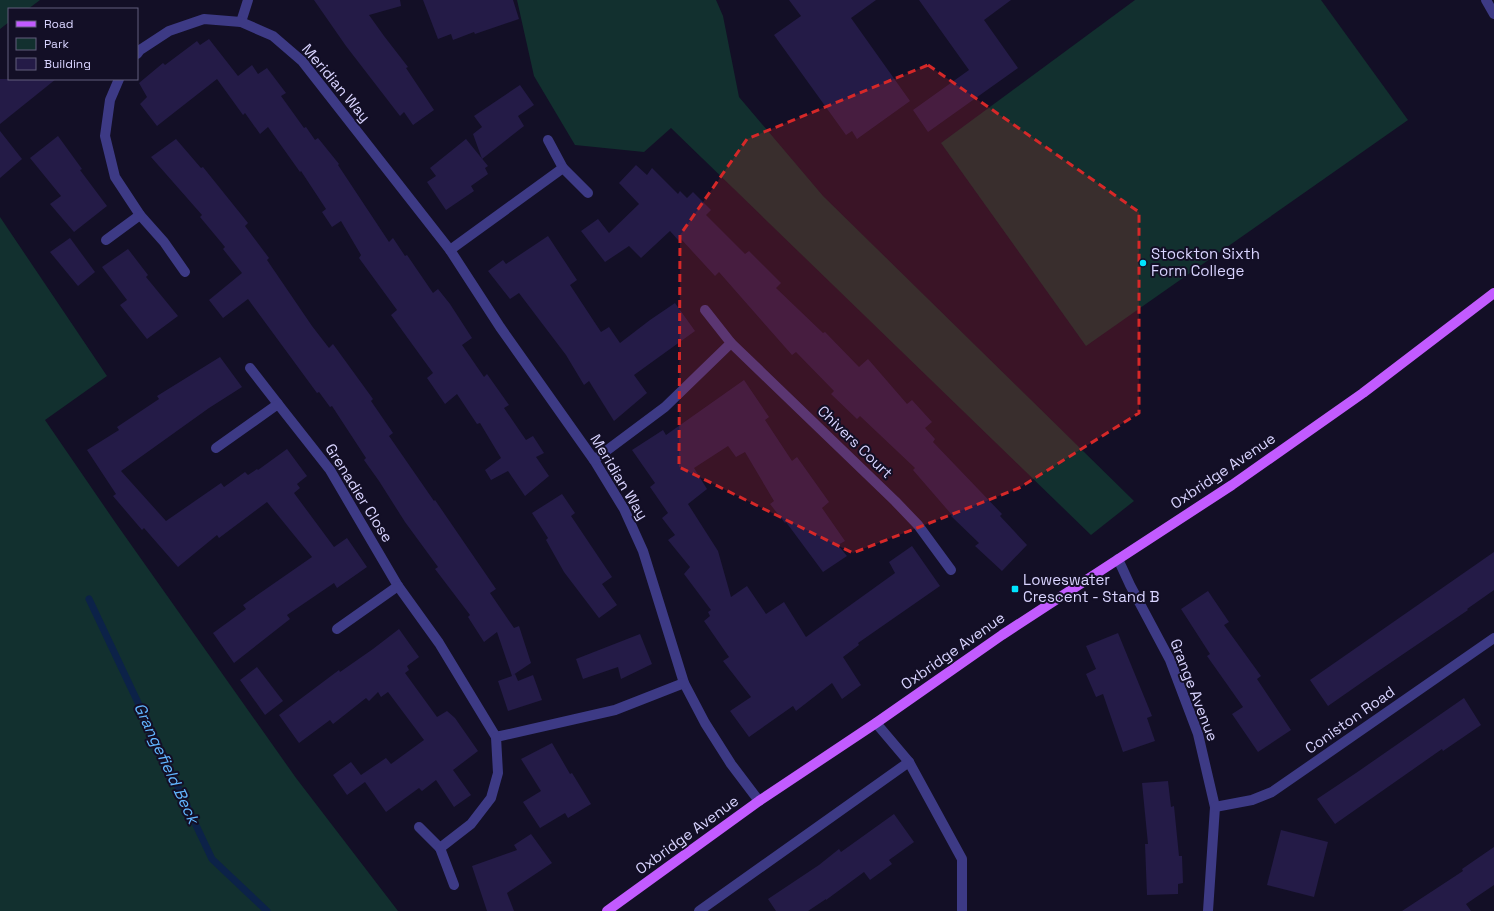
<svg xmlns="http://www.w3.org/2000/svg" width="1494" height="911" viewBox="0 0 1494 911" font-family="'Space Grotesk',sans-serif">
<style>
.green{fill:#12302f}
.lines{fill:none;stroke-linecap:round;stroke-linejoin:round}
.stream{stroke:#0c2248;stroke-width:7}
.building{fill:#241b47}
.minor{stroke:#3d3a85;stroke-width:10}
.major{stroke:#c25bff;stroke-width:10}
.marked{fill:#d62828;fill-opacity:0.2;stroke:#d62828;stroke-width:3;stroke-dasharray:8 5;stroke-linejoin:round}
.poi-dot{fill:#00e5ff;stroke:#130f26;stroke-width:1.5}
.labels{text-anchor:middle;stroke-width:4;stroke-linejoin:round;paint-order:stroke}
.street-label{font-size:15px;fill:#d9d4ff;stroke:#130f26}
.poi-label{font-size:15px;fill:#d9d4ff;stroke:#130f26;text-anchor:start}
.water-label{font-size:16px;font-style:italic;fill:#62b6ff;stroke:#130f26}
</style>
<rect width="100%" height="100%" fill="#130f26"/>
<!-- green -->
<g class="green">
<path d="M0 0H40L28 9H9V22L0 29Z"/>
<path d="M517 0H716L723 16 739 97 823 196 1134 501 1091 535 671 128 644 152 575 145 534 76Z"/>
<path d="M1135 0H1321L1408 120 1086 346 941 143Z"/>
<path d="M0 217 107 376 45 420 115 522 296 778 398 911H0Z"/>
</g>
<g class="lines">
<!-- stream -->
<path class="stream" d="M89 599 212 859 267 911"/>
</g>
<!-- building -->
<g class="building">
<path d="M314 0H400L401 6 369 15 384 36 408 67 406 68 434 110 413 125 404 112 400 116 346 46Z"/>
<path d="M423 0H513L519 19 475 34 474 32 453 40 451 34 438 39Z"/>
<path d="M789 0H876L851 18 910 101 857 139 852 131 846 135 774 35 801 16Z"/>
<path d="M919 0H1011L984 20 1018 68 928 132 913 110 969 70Z"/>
<path d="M209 39 238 76 252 65 258 74 267 68 286 93 281 96 304 128 306 127 315 140 318 138 339 164 338 165 389 242 393 238 405 256 407 255 433 293 438 289 450 304 472 338 462 345 484 377 487 374 509 405 504 408 526 440 533 436 544 453 536 457 549 476 525 496 508 471 491 480 485 470 501 458 480 423 477 424 457 394 445 404 427 378 433 373 391 315 397 310 359 258 361 255 341 221 332 227 322 212 326 209 301 171 300 172 268 127 260 134 245 113 243 115 217 79 157 126 140 104 147 97 139 83 163 63 165 65 197 41 200 45Z"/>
<path d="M0 79H56L0 124Z"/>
<path d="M520 85 534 105 518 116 524 126 482 159 473 134 482 127 474 116Z"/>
<path d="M0 131 22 159 0 178Z"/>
<path d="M58 136 82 169 80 170 107 206 74 232 50 204 61 196 30 158Z"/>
<path d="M176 139 201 168 203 167 248 223 245 226 269 258 267 260 312 326 329 348 333 344 373 399 371 401 393 433 389 436 434 501 435 500 496 589 490 593 514 628 519 626 531 663 513 675 515 674 518 681 533 675 542 700 508 711 498 681 512 676 497 632 484 642 468 617 470 615 435 569 438 567 405 522 379 481 364 460 366 458 332 406 330 407 319 392 317 393 248 299 223 318 209 300 242 273 223 249 225 247 200 217 202 215 151 157Z"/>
<path d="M466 139 488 166 485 168 488 174 471 186 474 191 446 210 427 182 436 176 430 168Z"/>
<path d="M636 165 647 175 652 168 678 194 680 191 687 198 693 192 711 210 706 215 745 254 749 251 781 283 776 288 823 333 825 332 859 367 868 359 907 404 912 400 932 422 925 428 935 439 933 442 1002 514 1000 516 1027 545 1002 571 975 546 979 543 951 516 952 515 913 470 915 468 860 416 857 419 831 394 834 391 796 352 792 355 719 272 715 276 681 239 679 241 670 231 641 258 629 246 605 262 581 231 598 219 609 233 639 204 619 183Z"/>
<path d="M548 236 577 280 570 285 601 332 609 327 620 343 650 320 675 303 695 331 634 375 647 393 614 421 589 381 584 385 566 355 519 293 510 299 488 271 503 260 506 264Z"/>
<path d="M70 238 95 272 78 286 50 252Z"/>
<path d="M128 249 148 275 146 277 178 316 147 339 120 305 127 300 102 267Z"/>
<path d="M220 357 242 387 209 408 121 471 166 521 221 483 224 487 245 472 248 475 257 469 258 470 287 449 307 476 297 484 300 488 294 493 334 547 347 538 367 567 337 588 334 583 287 615 290 619 234 663 213 633 246 609 243 605 312 557 267 502 219 538 217 535 178 567 144 528 142 530 113 496 116 494 87 450 119 430 117 427 159 399 157 396Z"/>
<path d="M744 380 769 417 765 420 792 461 797 457 829 502 822 508 845 541 838 545 847 556 823 572 786 522 785 523 770 504 774 501 745 452 736 457 728 446 694 468 707 489 688 504 718 551 731 597 747 586 766 614 784 602 806 637 895 573 889 562 912 546 940 586 858 643 859 645 843 657 861 685 842 699 832 683 796 711 793 706 749 737 730 711 751 697 723 661 729 657 704 621 710 616 708 612 711 610 684 574 690 567 668 540 675 535 662 518 668 513 650 487 655 483 632 450 663 430 666 435Z"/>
<path d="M562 494 575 513 571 516 612 577 602 584 617 605 599 618 564 572 546 540 548 538 532 513Z"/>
<path d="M1494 552V590L1467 609 1468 610 1371 676 1328 706 1310 680Z"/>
<path d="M1208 591 1229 622 1224 625 1261 676 1257 679 1291 730 1258 752 1232 714 1243 707 1207 656 1210 654 1181 609Z"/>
<path d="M399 629 419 657 407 666 409 670 405 673 437 717 447 711 455 718 478 751 453 770 471 795 454 807 436 780 422 791 419 788 386 812 365 782 347 795 333 775 351 762 361 775 386 758 391 764 424 740 388 692 381 697 378 692 369 701 366 698 333 724 330 720 299 743 279 715 339 670 340 672 373 649Z"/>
<path d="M1118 633 1152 716 1147 718 1155 741 1123 752 1103 694 1096 697 1086 674 1096 669 1086 646Z"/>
<path d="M640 634 652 664 621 679 618 667 583 679 576 659Z"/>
<path d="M257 667 283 701 265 715 240 680Z"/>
<path d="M1464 698 1481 725 1443 751 1442 749 1335 824 1317 799 1356 773Z"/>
<path d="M552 743 570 774 572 773 591 804 568 818 565 813 540 828 523 802 541 791 521 759Z"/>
<path d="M1168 781 1171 807 1174 806 1179 856H1182L1183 883 1178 884V894L1147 895 1145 844H1148L1142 783Z"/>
<path d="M894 814 914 842 889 860 892 864 870 880 864 872 826 900V899L808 911H776L768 899 819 865 839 849 841 852Z"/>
<path d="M1281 830 1328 842 1314 897 1267 885Z"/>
<path d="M531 834 552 863 507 893 514 911H487L472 866 517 850 514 845Z"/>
<path d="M1494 847V885L1466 904 1471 911H1402L1463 871 1462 869Z"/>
</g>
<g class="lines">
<!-- minor -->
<g class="minor">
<path d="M1486 0 1494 14"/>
<path d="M241 22 248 0"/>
<path d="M137 54 140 50 169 31 204 19 241 22 273 36 302 61 450 250 500 327 594 460 624 509 643 551 684 683 705 723 731 764 759 801"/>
<path d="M119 79 110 100 105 136 115 177 140 215 164 242 185 272"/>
<path d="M548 140 563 168 588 193"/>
<path d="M106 240 140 215"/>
<path d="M450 250 563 168"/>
<path d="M731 343 895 501 918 525 951 570"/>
<path d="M250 368 278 404"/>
<path d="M216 448 278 404 330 470 398 586 439 643 496 737 615 710 684 683"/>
<path d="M594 460 665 407 731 343 705 310"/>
<path d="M1118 559 1130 585 1170 660 1198 734 1215 807 1208 911"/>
<path d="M337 629 398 586"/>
<path d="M876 723 909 762 962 859V911"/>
<path d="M1215 807 1252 800 1272 792 1494 638"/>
<path d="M419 827 440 848"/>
<path d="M454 885 440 848 471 824 491 798 498 773 496 737"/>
<path d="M699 911 909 762"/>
</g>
<!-- major -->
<path class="major" d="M607 911 759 801 876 723 1002 635 1232 485 1363 393 1494 293"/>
</g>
<!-- marked area -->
<path class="marked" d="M928 65 1139 212V413L1019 488 853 553 679 467 680 235 747 139Z"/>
<!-- markers -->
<g class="poi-dot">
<circle cx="1143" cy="263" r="4"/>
<rect x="1011" y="585" width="8" height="8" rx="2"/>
</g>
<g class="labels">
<!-- street labels -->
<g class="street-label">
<text transform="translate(336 83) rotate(50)" y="5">Meridian Way</text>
<text transform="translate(855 442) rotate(44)" y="5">Chivers Court</text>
<text transform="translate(1223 471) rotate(-34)" y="5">Oxbridge Avenue</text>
<text transform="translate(619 477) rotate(59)" y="5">Meridian Way</text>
<text transform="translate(359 493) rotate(58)" y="5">Grenadier Close</text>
<text transform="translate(953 651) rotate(-35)" y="5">Oxbridge Avenue</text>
<text transform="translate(1194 690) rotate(69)" y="5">Grange Avenue</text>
<text transform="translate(1350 720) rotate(-35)" y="5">Coniston Road</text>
<text transform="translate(687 835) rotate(-36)" y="5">Oxbridge Avenue</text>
</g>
<!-- poi labels -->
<g class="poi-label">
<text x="1151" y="259">Stockton Sixth<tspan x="1151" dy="17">Form College</tspan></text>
<text x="1023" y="585">Loweswater<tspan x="1023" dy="17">Crescent - Stand B</tspan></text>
</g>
<!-- water labels -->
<g class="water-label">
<text transform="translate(167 763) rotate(65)" y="6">Grangefield Beck</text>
</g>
</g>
<!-- legend -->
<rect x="8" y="8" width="130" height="72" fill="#130f26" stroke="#625e7d"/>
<rect x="16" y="21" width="20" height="6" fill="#c25bff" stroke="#625e7d"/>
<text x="44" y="28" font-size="12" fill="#d9d4ff">Road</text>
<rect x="16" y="38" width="20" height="12" fill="#12302f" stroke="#625e7d"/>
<text x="44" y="48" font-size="12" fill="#d9d4ff">Park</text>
<rect x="16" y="58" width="20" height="12" fill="#241b47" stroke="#625e7d"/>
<text x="44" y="68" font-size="12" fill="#d9d4ff">Building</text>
</svg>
